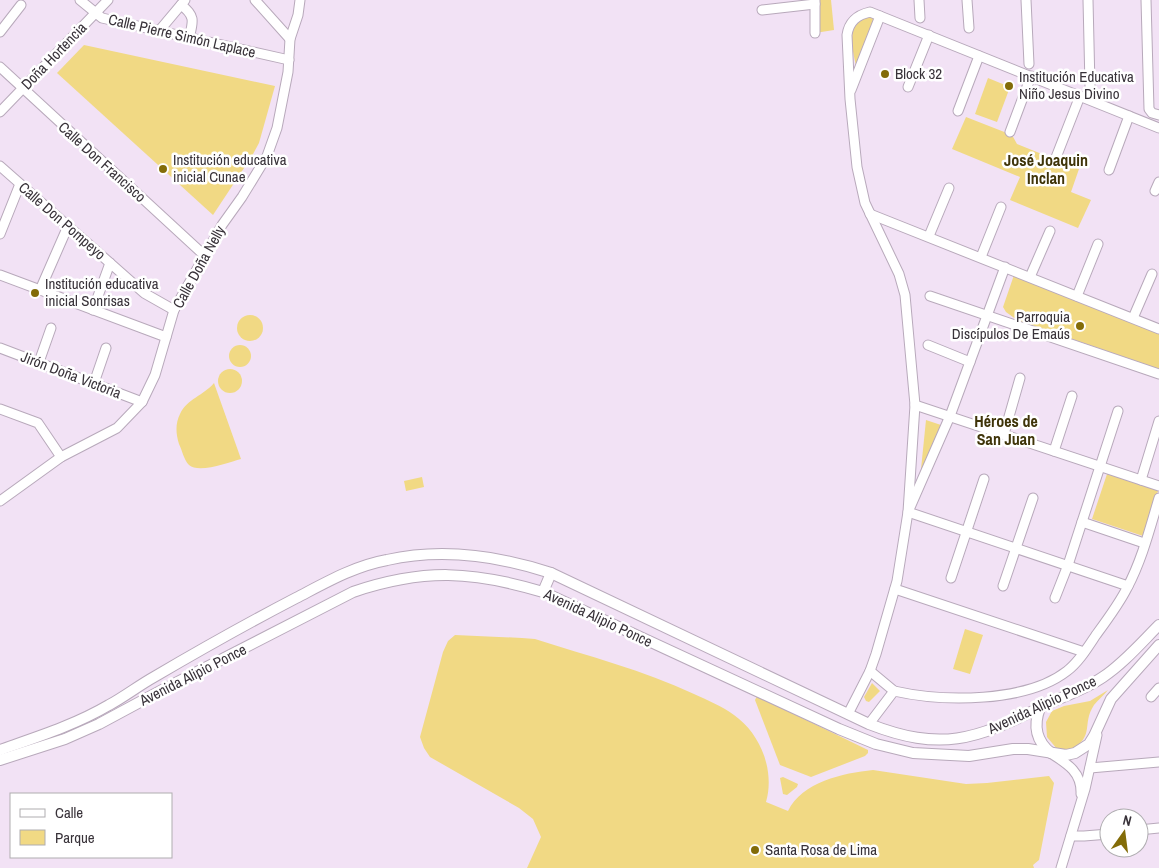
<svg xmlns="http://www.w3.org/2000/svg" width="1159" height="868" viewBox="0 0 1159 868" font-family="'Archivo Narrow',sans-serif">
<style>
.green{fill:#f1d984}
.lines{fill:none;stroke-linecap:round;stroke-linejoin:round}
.minor-casing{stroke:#b8a9bb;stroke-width:11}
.major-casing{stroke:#b8a9bb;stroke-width:12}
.minor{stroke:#fff;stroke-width:9}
.major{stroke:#fff;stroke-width:10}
.poi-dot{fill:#836c08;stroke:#fff;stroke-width:2}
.labels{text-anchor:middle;stroke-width:5;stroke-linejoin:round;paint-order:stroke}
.street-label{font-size:15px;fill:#383239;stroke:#fff}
.poi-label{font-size:15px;fill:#383239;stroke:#fff;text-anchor:start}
.neighbourhood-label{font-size:16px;font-weight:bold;fill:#3f3409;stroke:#fff}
</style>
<rect width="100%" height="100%" fill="#f2e2f5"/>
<!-- green -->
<g class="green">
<path d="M815 0H831L834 30 815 33Z"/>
<path d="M867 16 877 19 856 65C852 48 846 24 867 16Z"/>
<path d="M84 45 275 86 259 143 252 156 213 215 57 73Z"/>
<path d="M988 78 1010 87 997 122 975 114Z"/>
<path d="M966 117 1012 135 1017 144 1079 169 1071 192 1091 200 1078 228 1010 200 1020 177 952 149Z"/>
<path d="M1014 275 1159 331V369L1017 320 1006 312 1003 307Z"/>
<circle cx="250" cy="328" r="13"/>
<circle cx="240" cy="356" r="11"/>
<circle cx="230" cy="381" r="12"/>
<path d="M214 383 241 459C229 462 199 474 189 465 184 460 182 450 179 444 176 434 175 424 180 414 187 399 204 395 214 383Z"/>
<path d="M926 420 941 425 920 479Z"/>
<path d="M1108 471 1159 488 1143 536 1092 519Z"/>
<path d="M422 477 424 487 406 491 404 481Z"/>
<path d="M965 629 983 635 970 674 953 669Z"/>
<path d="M455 635 522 638 535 639C588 656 643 670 694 694 707 700 722 706 734 715 761 734 775 771 766 802L788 811C802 782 843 773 873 770L966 784 987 783 1049 776 1054 783 1039 860 1033 865 1034 868H527L541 837 533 819 519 808 430 757 424 748 420 737 443 652 448 641Z"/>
<path d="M872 683 880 691 869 702 866 701 864 697Z"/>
<path d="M1108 690C1104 695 1098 700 1094 705 1081 725 1096 735 1070 751L1057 749 1047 737 1046 722 1052 711 1064 706 1090 701Z"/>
<path d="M757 696 868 750V753L865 756 811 777 780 765 755 700Z"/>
<path d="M783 777 798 784 797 787 787 795 783 794 780 778Z"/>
</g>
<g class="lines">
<!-- minor casing -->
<g class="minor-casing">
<g id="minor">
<path d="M80 0 102 18 289 60"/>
<path d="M255 0 290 39"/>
<path d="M919 0 920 18"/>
<path d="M967 0 969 28"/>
<path d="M1026 0 1029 64"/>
<path d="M1088 0 1090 86"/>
<path d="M1146 0 1149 109 1152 113 1159 115"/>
<path d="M815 1V33"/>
<path d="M181 5C196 16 193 22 189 38"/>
<path d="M762 10 815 4"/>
<path d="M159 31 185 0"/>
<path d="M0 32 21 5"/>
<path d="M0 67 204 255"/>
<path d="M908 87 929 35"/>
<path d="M851 90 880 16"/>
<path d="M958 111 979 56"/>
<path d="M0 112 108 0"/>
<path d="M1010 132 1031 76"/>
<path d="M1055 160 1080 96"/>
<path d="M0 166 144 293 174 310"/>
<path d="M1109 170 1129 116"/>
<path d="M1155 191 1159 182"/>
<path d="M870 214 1159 329"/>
<path d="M0 234 20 184"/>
<path d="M929 236 949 188"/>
<path d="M981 257 1001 207"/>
<path d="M0 275 166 337"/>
<path d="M1030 277 1050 231"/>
<path d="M40 290 68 226"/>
<path d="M930 296 1159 374"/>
<path d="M1077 296 1098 244"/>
<path d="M93 310 110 263"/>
<path d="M1133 318 1152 274"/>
<path d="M928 345 970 362"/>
<path d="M0 348 142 402"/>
<path d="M39 362 51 328"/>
<path d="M94 383 106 348"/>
<path d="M915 405 1159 486"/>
<path d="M0 409 38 423 61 457"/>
<path d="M1004 434 1020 378"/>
<path d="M1054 451 1072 396"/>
<path d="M1141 480 1159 421"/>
<path d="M0 501 61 457 117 428 142 402 155 375 174 310 222 225 242 197 267 156 277 128 288 72 290 39 298 15 300 0"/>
<path d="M1082 522 1144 543"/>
<path d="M951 578 984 479"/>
<path d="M1003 586 1033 498"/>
<path d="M1128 586 908 512 915 405 905 295 899 274 865 203 857 167 850 99 847 35C849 21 857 15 870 12L1159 128"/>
<path d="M895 589 1084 652"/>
<path d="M1055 598 1068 565 1118 411"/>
<path d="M870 671 894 691"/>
<path d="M1151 697 1159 688"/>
<path d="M848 714 870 671 876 654 897 581 908 512 950 416 1005 267"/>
<path d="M869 724 894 691C943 702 1026 703 1067 671 1079 662 1088 647 1096 635 1107 620 1119 604 1127 588 1142 560 1150 528 1159 498"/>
<path d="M1052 754C1068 764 1082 773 1081 794"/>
<path d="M1090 768 1159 762"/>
<path d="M1139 830 1159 828"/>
<path d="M1071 836H1084L1109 834"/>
<path d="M1061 868 1085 789 1097 735"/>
</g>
</g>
<!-- major casing -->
<g class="major-casing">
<g id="major">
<path d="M543 592 551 573"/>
<path d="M1040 708C1033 726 1036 741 1051 753"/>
<path d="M0 750C37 737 75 725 109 705 124 697 138 686 154 677 200 650 248 623 296 598 325 583 354 566 387 560 441 548 499 556 551 573L869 724C941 752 975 740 1041 707 1061 697 1084 690 1103 677 1124 663 1141 643 1159 625"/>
<path d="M0 760 65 739 99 724 164 689 353 592C424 568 473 571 543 592L839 729 876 744 913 753 969 756 1013 749H1028L1066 755 1075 753 1089 744 1094 736 1111 699 1159 645"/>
</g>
</g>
<!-- minor -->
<use href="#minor" class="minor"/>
<!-- major -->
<use href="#major" class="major"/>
</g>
<!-- markers -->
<g class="poi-dot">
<circle cx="885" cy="74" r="5"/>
<circle cx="1009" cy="86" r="5"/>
<circle cx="163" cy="169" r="5"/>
<circle cx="35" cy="293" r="5"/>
<circle cx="1080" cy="326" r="5"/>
<circle cx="755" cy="850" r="5"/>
</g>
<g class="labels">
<!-- street labels -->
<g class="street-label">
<text transform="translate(182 36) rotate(13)" y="5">Calle Pierre Simón Laplace</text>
<text transform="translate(54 56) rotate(-46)" y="5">Doña Hortencia</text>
<text transform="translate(102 162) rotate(42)" y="5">Calle Don Francisco</text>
<text transform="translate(62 221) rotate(41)" y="5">Calle Don Pompeyo</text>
<text transform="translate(199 267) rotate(-61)" y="5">Calle Doña Nelly</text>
<text transform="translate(71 375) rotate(21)" y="5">Jirón Doña Victoria</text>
<text transform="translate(598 618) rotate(25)" y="5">Avenida Alipio Ponce</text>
<text transform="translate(193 675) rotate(-27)" y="5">Avenida Alipio Ponce</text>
<text transform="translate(1042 705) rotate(-25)" y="5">Avenida Alipio Ponce</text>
</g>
<!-- poi labels -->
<g class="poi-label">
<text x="895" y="79">Block 32</text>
<text x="1019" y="82">Institución Educativa<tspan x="1019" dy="17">Niño Jesus Divino</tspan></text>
<text x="173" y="165">Institución educativa<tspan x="173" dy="17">inicial Cunae</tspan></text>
<text x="45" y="289">Institución educativa<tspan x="45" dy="17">inicial Sonrisas</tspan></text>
<text x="1070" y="322" text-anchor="end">Parroquia<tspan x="1070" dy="17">Discípulos De Emaús</tspan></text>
<text x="765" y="855">Santa Rosa de Lima</text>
</g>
<!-- neighbourhood labels -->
<g class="neighbourhood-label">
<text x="1046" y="166">José Joaquin<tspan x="1046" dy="18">Inclan</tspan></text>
<text x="1006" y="427">Héroes de<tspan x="1006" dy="18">San Juan</tspan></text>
</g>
</g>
<!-- legend -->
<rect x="10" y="793" width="162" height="65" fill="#ffffff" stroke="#afadb0"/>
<rect x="20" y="809" width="25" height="8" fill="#ffffff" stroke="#afadb0"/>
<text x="55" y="818" font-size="15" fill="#383239">Calle</text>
<rect x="20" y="830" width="25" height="15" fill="#f1d984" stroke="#afadb0"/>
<text x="55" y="843" font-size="15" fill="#383239">Parque</text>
<!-- north arrow -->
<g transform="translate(1124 833) rotate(14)"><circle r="24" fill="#ffffff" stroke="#afadb0"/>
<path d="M0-4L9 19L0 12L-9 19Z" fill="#836c08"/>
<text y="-8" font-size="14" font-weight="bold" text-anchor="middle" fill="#383239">N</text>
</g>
</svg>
